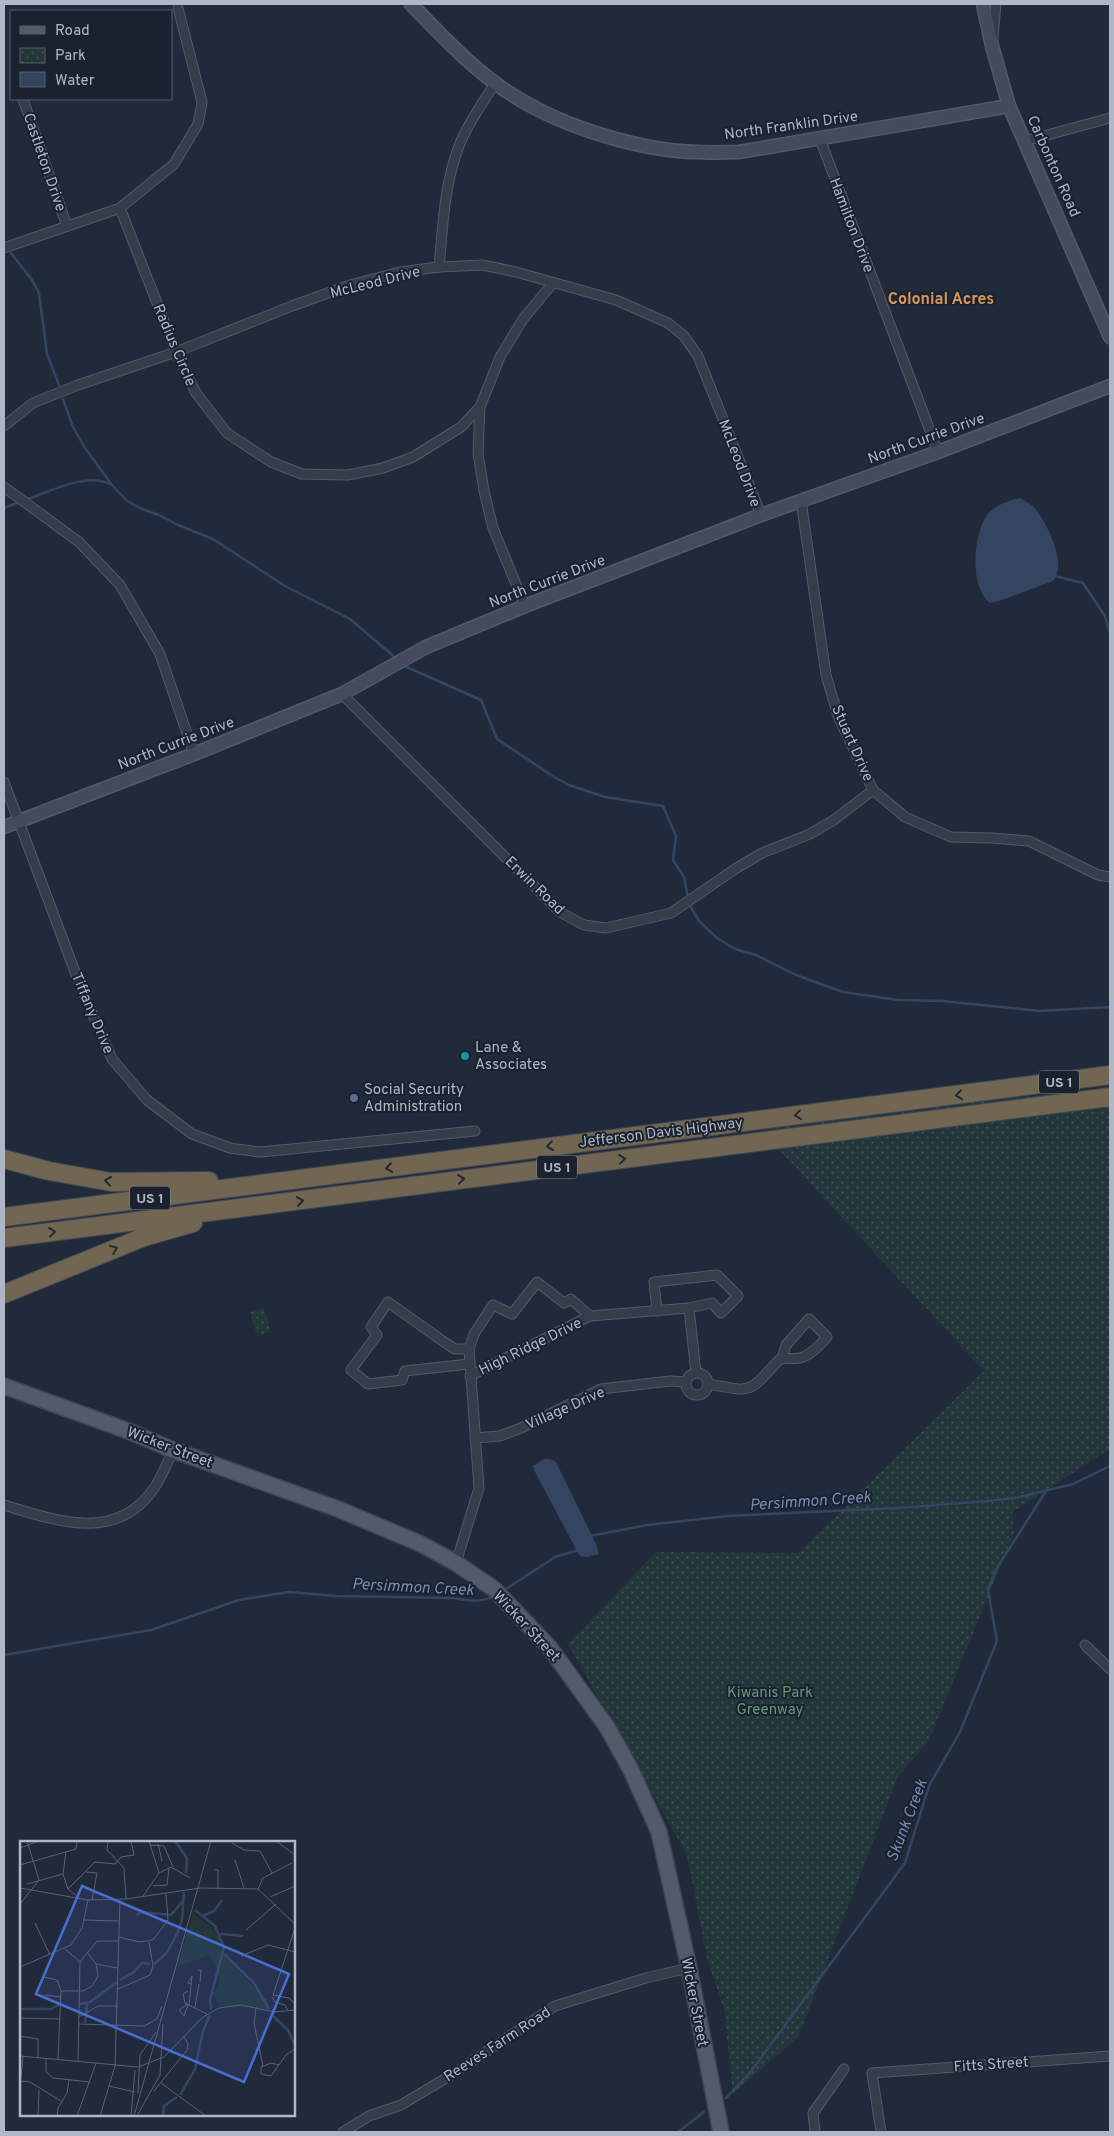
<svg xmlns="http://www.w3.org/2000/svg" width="1114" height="2136" viewBox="0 0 1114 2136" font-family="Overpass,sans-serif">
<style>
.park{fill:url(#park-dots)}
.water{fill:#344562}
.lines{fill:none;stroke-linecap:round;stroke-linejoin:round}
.stream{stroke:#344562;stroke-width:2.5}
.street-casing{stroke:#525a68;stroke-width:11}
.secondary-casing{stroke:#525a68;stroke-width:15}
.primary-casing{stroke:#3e4553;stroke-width:18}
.highway-casing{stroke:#3f4755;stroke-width:20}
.street{stroke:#353c4a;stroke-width:9}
.secondary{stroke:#434b5d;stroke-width:12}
.primary{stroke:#525b6a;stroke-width:15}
.highway{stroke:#706651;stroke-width:18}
.oneway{stroke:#232832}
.culture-dot{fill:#0f9aa8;stroke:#1a212f;stroke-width:2}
.service-dot{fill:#5c6f8a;stroke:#1a212f;stroke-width:2}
.labels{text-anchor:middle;stroke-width:4;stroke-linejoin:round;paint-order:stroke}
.shield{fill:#1a212f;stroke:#828a99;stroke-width:1}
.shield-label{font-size:14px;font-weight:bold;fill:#afb7c6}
.street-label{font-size:15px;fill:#afb7c6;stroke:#1a212f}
.poi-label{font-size:15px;fill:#afb7c6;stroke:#1a212f;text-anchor:start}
.park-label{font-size:15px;fill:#669874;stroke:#1a212f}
.neighbourhood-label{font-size:16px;font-weight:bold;fill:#d6975b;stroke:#1a212f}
.water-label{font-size:16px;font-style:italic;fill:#768cb0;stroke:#1a212f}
.inset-river{fill:none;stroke:#344562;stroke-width:2.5}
.inset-road{fill:none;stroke:#5a6272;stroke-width:1}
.view{fill:#496ed3;fill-opacity:0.15;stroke:#496ed3;stroke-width:2.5}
.inset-edge{fill:none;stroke:#afb7c6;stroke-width:2.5}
</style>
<defs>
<pattern id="park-dots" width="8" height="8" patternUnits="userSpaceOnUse" patternTransform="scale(1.25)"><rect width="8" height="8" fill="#23373b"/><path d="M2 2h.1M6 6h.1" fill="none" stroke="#405256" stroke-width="1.8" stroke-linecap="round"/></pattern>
</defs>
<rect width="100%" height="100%" fill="#212a3a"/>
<!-- park -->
<g class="park">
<path d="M1110 1088V1449L1012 1512 1014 1533 929 1740 897 1778 799 2036 733 2094 724 2009 707 1959 687 1855 568 1644 656 1552 798 1553 984 1371 758 1127 921 1107Z"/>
<path d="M264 1308 271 1332 257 1336 250 1312Z"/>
</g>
<!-- water -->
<g class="water">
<path d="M1021 498C1025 501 1031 504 1034 507 1047 523 1068 564 1053 581L999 601 990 603C969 587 973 535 987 515 994 506 1010 500 1021 498Z"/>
<path d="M544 1459H550L556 1462 596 1544 599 1554 587 1557 580 1556 577 1551 534 1470 533 1466Z"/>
</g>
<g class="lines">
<!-- stream -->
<g class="stream">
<path d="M11 253 32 280 39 293 47 354 59 385"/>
<path d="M63 399 73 427 85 448 112 485 127 501 142 509 159 515 178 525 213 539 285 586 350 619 397 659"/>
<path d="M25 500C49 492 86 472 110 484"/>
<path d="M4 508 20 502"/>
<path d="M1055 576 1083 583 1105 616 1110 633"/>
<path d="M402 665 481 700 497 739 554 777 569 785 605 797 663 806 676 836 673 860 684 877 688 898"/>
<path d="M689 904 699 921 717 938 735 949 756 955 796 975 843 992 898 1000 942 1001 1040 1011 1110 1007"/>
<path d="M590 1536 647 1525 727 1516 898 1508 988 1501 1015 1498 1073 1484 1110 1466"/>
<path d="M503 1591 555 1557 579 1550"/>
<path d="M4 1655 151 1630 239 1600 289 1592 336 1596 454 1598C469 1601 480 1603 494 1596"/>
<path d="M726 2098 749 2074 905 1863 929 1786 960 1732 997 1641 988 1590 997 1568 1046 1491"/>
<path d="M678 2132 704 2112"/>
</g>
<!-- street casing -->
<g class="street-casing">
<g id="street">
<path d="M993 38 996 4"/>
<path d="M23 99 67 226"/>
<path d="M820 139 938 452"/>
<path d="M1025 141 1110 118"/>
<path d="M120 208 176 352 196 393 227 433 271 462 302 474 348 475 383 468 413 457 461 427 480 407"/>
<path d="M4 248 120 208 174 164 198 124 202 102 178 8"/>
<path d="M439 267C443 226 444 185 459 146 467 124 483 103 495 83"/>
<path d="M4 426 33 403 78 385 176 352 292 306 350 285 400 272 439 267 483 265 516 272 616 300 668 323 684 336 698 356 761 515"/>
<path d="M4 487 79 542 120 585 160 654 194 754"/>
<path d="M801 500 826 675 838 716 873 790 905 817 951 837 991 838 1029 841 1098 875 1110 877"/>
<path d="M525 606 493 528 484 491 478 453 480 407 500 357 523 319 553 283"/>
<path d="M342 694 560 912 584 925 606 928 671 913 735 869 762 853 810 834 834 820 873 790"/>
<path d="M4 782 80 985 112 1059 147 1100 192 1134 230 1148 260 1152 475 1131"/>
<path d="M689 1308 696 1373"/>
<path d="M469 1349H455L447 1344 388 1302 371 1327 377 1335 351 1370 368 1384 402 1380 405 1371 469 1364"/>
<circle cx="697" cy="1384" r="11"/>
<path d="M470 1376 590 1316 689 1308 712 1303 721 1313 738 1296 717 1275 654 1282 657 1311"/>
<path d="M708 1384C754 1392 747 1394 779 1360 786 1356 793 1360 800 1358 811 1355 820 1345 827 1337L809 1319 786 1345 782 1358"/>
<path d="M475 1438 500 1436 521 1428 601 1389 670 1381 686 1382"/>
<path d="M4 1505C54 1520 114 1543 152 1491 161 1479 167 1464 173 1450"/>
<path d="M456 1563 479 1488 469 1349 474 1334 493 1305 512 1314 537 1282 564 1303 571 1299 590 1316"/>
<path d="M1085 1645 1110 1669"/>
<path d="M343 2132 369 2116 401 2105 453 2074 555 2006 646 1978 689 1968"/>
<path d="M815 2132 813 2113 844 2069"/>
<path d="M881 2132 872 2073 1110 2056"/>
</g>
</g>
<!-- secondary casing -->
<g class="secondary-casing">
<g id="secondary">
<path d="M411 4C444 38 478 75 519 99 567 128 642 151 697 152 711 153 725 152 739 152L1009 106"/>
<path d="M983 4 992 46 1009 106 1110 337"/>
<path d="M4 827 194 754 342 694 426 647 525 606 761 515 938 452 1110 386"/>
</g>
</g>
<!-- primary casing -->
<g class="primary-casing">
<path id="primary" d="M4 1386 131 1432 173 1450 338 1509 421 1544 456 1563 494 1589 518 1614 550 1648 607 1727 631 1770 659 1832 689 1968 721 2132"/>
</g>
<!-- highway casing -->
<g class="highway-casing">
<g id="highway">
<path d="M4 1159 49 1171 111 1182 209 1181"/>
<path d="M4 1217 1110 1075"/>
<path d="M4 1238 1110 1097"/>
<path d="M4 1294 144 1237 193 1223"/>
</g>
</g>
<!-- street -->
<use href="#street" class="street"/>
<!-- secondary -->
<use href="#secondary" class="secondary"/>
<!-- primary -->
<use href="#primary" class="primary"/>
<!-- highway -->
<use href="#highway" class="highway"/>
</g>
<!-- one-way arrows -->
<defs><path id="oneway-chevron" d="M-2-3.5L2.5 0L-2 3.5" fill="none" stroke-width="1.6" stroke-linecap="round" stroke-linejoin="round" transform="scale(1.25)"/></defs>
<g class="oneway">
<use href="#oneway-chevron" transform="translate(959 1095) rotate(173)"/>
<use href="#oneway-chevron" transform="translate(798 1115) rotate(173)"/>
<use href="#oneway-chevron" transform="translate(550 1146) rotate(173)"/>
<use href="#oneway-chevron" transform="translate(622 1159) rotate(-7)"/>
<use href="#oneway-chevron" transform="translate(389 1168) rotate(172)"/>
<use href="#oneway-chevron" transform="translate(461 1179) rotate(-7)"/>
<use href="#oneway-chevron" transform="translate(108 1181) rotate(-173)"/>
<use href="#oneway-chevron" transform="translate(300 1201) rotate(-8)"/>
<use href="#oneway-chevron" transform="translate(52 1232) rotate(-7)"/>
<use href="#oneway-chevron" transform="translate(114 1249) rotate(-22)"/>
</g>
<!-- markers -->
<circle class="culture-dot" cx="465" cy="1056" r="5"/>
<circle class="service-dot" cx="354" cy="1098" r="5"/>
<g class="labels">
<!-- shield labels -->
<g class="shield">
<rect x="1039" y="1070.5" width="40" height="23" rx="4"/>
<rect x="537" y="1155.5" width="40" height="23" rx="4"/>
<rect x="130" y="1186.5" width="40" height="23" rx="4"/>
</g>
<g class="shield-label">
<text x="1059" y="1087">US 1</text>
<text x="557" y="1172">US 1</text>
<text x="150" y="1203">US 1</text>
</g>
<!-- street labels -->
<g class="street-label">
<text transform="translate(791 125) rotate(-8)" y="5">North Franklin Drive</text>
<text transform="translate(45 162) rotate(71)" y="5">Castleton Drive</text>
<text transform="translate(1054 166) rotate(66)" y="5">Carbonton Road</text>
<text transform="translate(852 225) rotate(69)" y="5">Hamilton Drive</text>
<text transform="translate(375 282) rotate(-14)" y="5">McLeod Drive</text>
<text transform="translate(175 345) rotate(67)" y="5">Radius Circle</text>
<text transform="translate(926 438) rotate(-20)" y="5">North Currie Drive</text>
<text transform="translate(740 463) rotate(69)" y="5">McLeod Drive</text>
<text transform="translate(547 581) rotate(-21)" y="5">North Currie Drive</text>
<text transform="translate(176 743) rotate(-21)" y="5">North Currie Drive</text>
<text transform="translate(853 743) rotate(66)" y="5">Stuart Drive</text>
<text transform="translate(535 885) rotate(44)" y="5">Erwin Road</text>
<text transform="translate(93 1013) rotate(67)" y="5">Tiffany Drive</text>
<text transform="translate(661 1132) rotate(-7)" y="5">Jefferson Davis Highway</text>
<text transform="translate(530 1346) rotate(-26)" y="5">High Ridge Drive</text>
<text transform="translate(565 1408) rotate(-24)" y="5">Village Drive</text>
<text transform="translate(170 1447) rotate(21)" y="5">Wicker Street</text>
<text transform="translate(527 1626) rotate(47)" y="5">Wicker Street</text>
<text transform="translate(695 2002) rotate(79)" y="5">Wicker Street</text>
<text transform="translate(497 2044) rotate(-33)" y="5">Reeves Farm Road</text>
<text transform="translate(991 2064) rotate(-4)" y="5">Fitts Street</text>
</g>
<!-- poi labels -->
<g class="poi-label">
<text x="475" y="1052">Lane &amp;<tspan x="475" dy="17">Associates</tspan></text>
<text x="364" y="1094">Social Security<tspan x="364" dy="17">Administration</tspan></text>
</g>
<!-- park labels -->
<g class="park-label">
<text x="770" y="1697">Kiwanis Park<tspan x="770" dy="17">Greenway</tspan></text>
</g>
<!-- neighbourhood labels -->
<g class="neighbourhood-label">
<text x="941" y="304">Colonial Acres</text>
</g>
<!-- water labels -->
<g class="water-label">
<text transform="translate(810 1500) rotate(-4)" y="6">Persimmon Creek</text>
<text transform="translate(413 1586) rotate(3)" y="6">Persimmon Creek</text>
<text transform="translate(906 1820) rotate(-69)" y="6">Skunk Creek</text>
</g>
</g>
<!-- overview -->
<g transform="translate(20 1841)">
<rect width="275" height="275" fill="#212a3a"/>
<path d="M173 72 194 88 202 102 205 117 247 159 250 168 199 165 194 153 200 139 190 114 157 126Z" fill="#23373b"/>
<path class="inset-river" d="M155 0 167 17 166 32M175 69 195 85 204 106 190 159 191 168M116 74 122 71 151 74 163 60M183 75 194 70 202 59M200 93 223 95M204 113 234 142 249 168M134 123 146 113 157 93 162 79 164 51M100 139 114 131 122 122 130 123M60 163 70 161 97 141M0 168H31L40 163M251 173 268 189 275 205M65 182 67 163M160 254 175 228 183 190 190 174M143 275 144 265 157 256"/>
<path class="inset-road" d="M88 0 87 9 104 27 106 58M129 0 139 32M256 0 275 14M212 2 224 9 240 10 252 32M138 3 142 20M130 4 144 5 153 26M0 7 19 0M46 11 43 33 48 48 59 57M215 19 224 47M0 24 56 8 57 0M194 29H198V47M66 31 77 32 72 59M7 43 43 33M133 45 147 44 149 27M0 47 68 59 106 58 180 47 238 48 275 83M48 48 75 21 95 23 101 16 114 14 111 0M238 48 243 37 272 22M123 55 139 32 151 26 170 37M250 56 275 45M0 63 19 39 7 0M64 79 99 80M15 82 30 114M275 87 253 154 269 157 275 163M226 89 256 63M98 96 120 101 133 99 148 79 146 53M45 108 60 121M67 111 76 123 97 127M221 115 248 104 275 111M0 126 51 104 62 87 68 59M178 129H181L180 141M24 136 37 139 41 150 38 218M98 148 130 134 133 125 129 101M41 150H63L72 145 78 135 76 123M168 150 163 153 165 162 187 173M25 154 41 156M252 156 255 161 265 164 268 170M167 163 159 169 164 175 168 163M169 164 172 135 168 142 171 143M175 166 179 143M236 167 234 182 243 225M59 176 78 165H98M0 177 40 178M59 183 124 185 137 178 142 165M0 195 18 198V216M0 215 118 226 144 216 183 176 199 167 221 164 255 171 275 169M26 218V231L33 237 70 241M58 220 60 121 77 100H98M259 224 251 222 241 226V233L251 235 266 214 275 208M1 240 10 241 41 260M141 242 186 275M0 245 3 216M89 245 115 251M134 250 167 209 168 203 164 196M118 252 120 214 136 191M118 273 140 234 143 183M18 275 19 249M37 275 38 267 47 252 49 239M57 275 76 222M80 275 95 225 100 59M111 275 115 229M114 275 191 0"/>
<path class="view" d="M62 45 269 133 224 241 16 153Z"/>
<rect width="275" height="275" class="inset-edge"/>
</g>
<!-- border -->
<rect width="1114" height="2136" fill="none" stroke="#afb7c6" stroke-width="10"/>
<!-- legend -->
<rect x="10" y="10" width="162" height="90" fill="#1a212f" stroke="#565d6b"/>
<rect x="20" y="26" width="25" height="8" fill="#525b6a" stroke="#565d6b"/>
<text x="55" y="35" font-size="15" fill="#afb7c6">Road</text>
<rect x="20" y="48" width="25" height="15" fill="url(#park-dots)" stroke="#565d6b"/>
<text x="55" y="60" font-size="15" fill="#afb7c6">Park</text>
<rect x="20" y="72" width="25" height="15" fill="#344562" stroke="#565d6b"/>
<text x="55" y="85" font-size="15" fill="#afb7c6">Water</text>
</svg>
